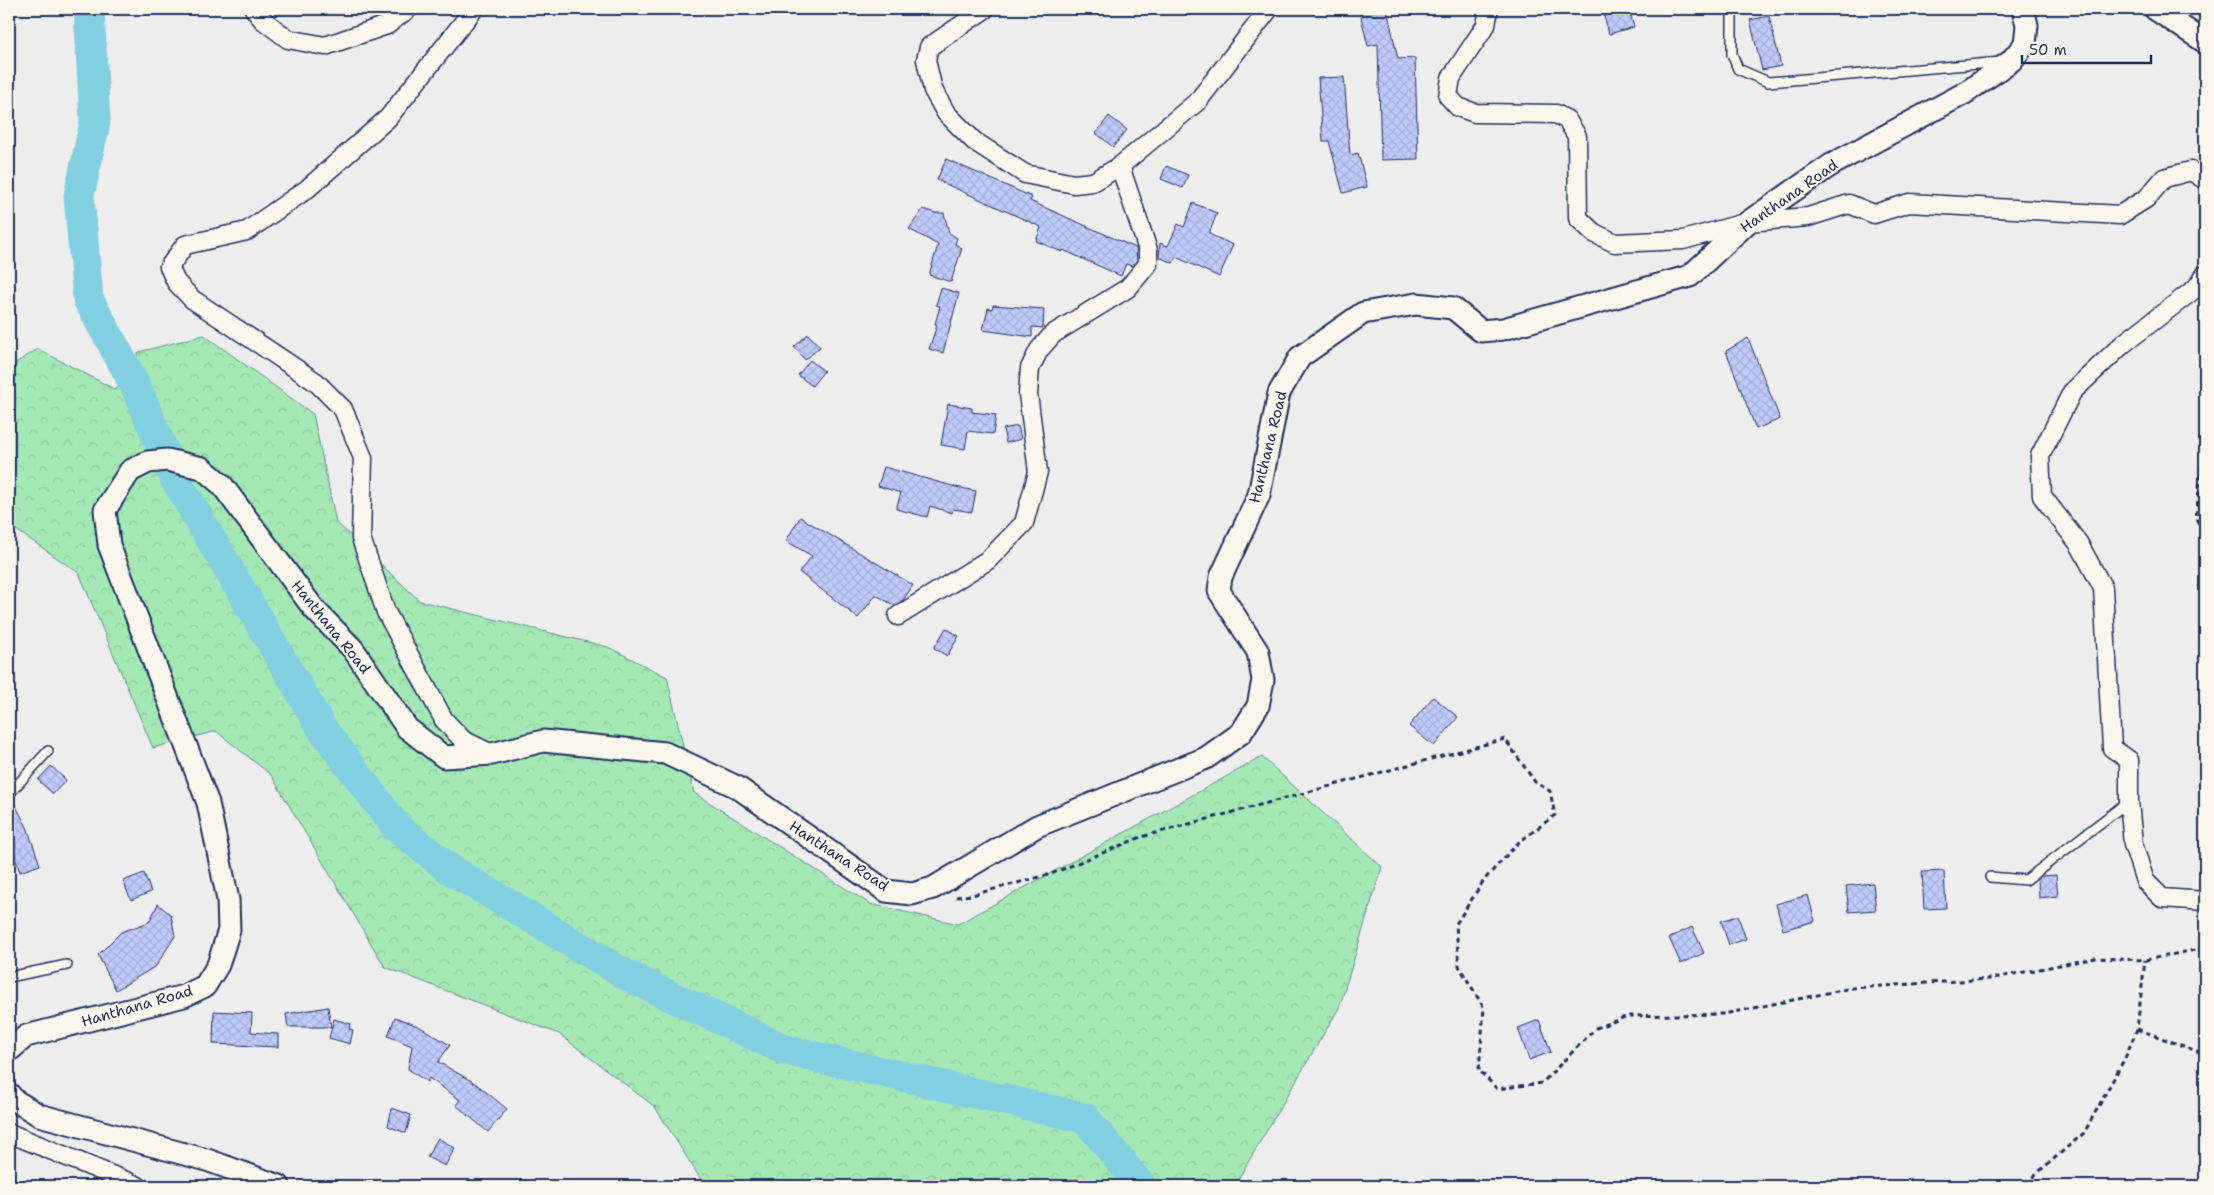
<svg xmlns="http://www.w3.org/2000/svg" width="2214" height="1195" viewBox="0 0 2214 1195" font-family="'Shantell Sans',sans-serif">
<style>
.forest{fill:url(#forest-crowns);stroke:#608c8a}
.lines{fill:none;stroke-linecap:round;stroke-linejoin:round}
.river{stroke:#83cfe2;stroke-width:31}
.building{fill:url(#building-cross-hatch);stroke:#1b2f5e}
.service-casing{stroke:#1b2f5e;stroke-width:12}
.minor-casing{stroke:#1b2f5e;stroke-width:21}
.tertiary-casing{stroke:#1b2f5e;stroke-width:25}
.path{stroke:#1b2f5e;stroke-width:3;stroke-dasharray:5 4;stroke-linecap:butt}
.service{stroke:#fbf7ec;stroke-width:9}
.minor{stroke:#fbf7ec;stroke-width:18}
.tertiary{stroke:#fbf7ec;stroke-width:21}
.labels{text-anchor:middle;stroke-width:4;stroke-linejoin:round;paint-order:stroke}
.street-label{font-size:15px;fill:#1b2f5e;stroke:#fbf7ec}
</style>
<defs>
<pattern id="forest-crowns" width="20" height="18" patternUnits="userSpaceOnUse" patternTransform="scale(1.25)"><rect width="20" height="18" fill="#a4e9b5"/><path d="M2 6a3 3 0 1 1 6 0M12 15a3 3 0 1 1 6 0" fill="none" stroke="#8dc89e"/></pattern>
<pattern id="building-cross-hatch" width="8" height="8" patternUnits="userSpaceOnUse" patternTransform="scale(1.25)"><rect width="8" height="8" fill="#c1ccfd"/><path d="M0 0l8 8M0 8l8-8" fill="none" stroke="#a5b0db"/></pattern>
</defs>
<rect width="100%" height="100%" fill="#efeeef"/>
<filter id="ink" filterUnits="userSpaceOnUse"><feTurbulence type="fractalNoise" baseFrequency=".02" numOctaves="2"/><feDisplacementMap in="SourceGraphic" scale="10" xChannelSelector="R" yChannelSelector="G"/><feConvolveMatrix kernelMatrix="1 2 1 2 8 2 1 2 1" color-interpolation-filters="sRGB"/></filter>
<g filter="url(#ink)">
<!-- forest -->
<path class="forest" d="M204 335 313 414 336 522 420 601 608 647 667 677 694 793 870 904 958 924 1262 757 1382 867 1339 1008 1234 1186H705L655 1107 559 1034 385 967 271 775 216 731 153 748 79 573 9 525V367L38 349 116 390 139 352Z"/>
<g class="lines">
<!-- river -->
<path class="river" d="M89 9 95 122 79 196 88 299 134 383 175 478 323 730 397 828 451 870 628 976 785 1050 1085 1118 1141 1186"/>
</g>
<!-- building -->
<g class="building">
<path d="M1359 9H1387L1398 59 1415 58 1418 159 1381 160 1378 44 1368 46Z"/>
<path d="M1602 9H1629L1634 27 1609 34Z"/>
<path d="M1769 16 1781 66 1762 70 1750 20Z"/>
<path d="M1344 77 1350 155 1358 153 1367 187 1343 193 1329 141H1323L1318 78Z"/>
<path d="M1109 116 1127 130 1113 147 1096 133Z"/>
<path d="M946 159 1032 197 1030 201 1136 248 1137 260 1132 266 1126 264 1121 276 1063 250 1062 252 1036 241 1041 227 937 180Z"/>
<path d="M1166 166 1188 175 1183 188 1161 179Z"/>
<path d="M1193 203 1217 213 1209 234 1233 245 1219 277 1176 257 1173 263 1159 257 1160 243 1168 246 1178 224 1184 227Z"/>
<path d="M923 209 935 213H944L949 233 957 238 955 244 962 248 951 282 929 275 938 245 909 229Z"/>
<path d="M941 288 959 293 943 353 929 349 937 325 935 324 940 306 936 305Z"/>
<path d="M993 305 1044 309 1043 328 1032 327V337L983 330 988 308 992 309Z"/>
<path d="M808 334 820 347 805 360 794 347Z"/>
<path d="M1748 338 1780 419 1756 429 1726 351Z"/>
<path d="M810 360 824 371 812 386 798 375Z"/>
<path d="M948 404 972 408V412L996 415 993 434 968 431 965 449 941 445Z"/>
<path d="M1018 426 1021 439 1006 443 1003 429Z"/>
<path d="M884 467 956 487 976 491 972 512 953 509 952 513 930 506 927 517 896 509 901 493 878 486Z"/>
<path d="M800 517 913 585 904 599 895 606 876 595 858 618 799 572 812 556 786 541Z"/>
<path d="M946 628 959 636 947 656 934 648Z"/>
<path d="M1433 697 1458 717 1434 746 1409 726Z"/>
<path d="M51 766 66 780 53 794 38 780Z"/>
<path d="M12 799 27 827 40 865 20 872 9 840V800Z"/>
<path d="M1944 871 1946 908 1924 909 1922 872Z"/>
<path d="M144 873 151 892 131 900 123 881Z"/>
<path d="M2056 875 2058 896 2039 898 2038 879 2041 876Z"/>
<path d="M1873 883 1876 910 1849 912 1846 886Z"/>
<path d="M1808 895 1815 921 1783 930 1776 904Z"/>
<path d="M158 904 171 915 175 936 156 966 116 990 98 955 121 932 149 922Z"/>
<path d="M1738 916 1746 939 1729 945 1721 921Z"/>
<path d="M1692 927 1704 953 1681 964 1669 938Z"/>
<path d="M328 1007 331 1027H288L286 1014Z"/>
<path d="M214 1011 252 1013 251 1032 278 1034V1047L213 1044Z"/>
<path d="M395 1017 420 1027 450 1045 438 1062 475 1083 507 1109 488 1132 456 1105 460 1100 429 1078 427 1082 408 1069 412 1046 388 1036Z"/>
<path d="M334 1019 351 1024 349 1029 353 1030 350 1044 329 1038Z"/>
<path d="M1539 1020 1551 1052 1529 1060 1518 1028Z"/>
<path d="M392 1108 411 1115 406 1133 388 1126Z"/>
<path d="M438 1138 455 1148 445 1166 427 1157Z"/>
</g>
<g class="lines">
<!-- service casing -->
<g class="service-casing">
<g id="service">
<path d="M1732 9V54L1738 69 1768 82 2001 62"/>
<path d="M9 794 48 751"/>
<path d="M1990 877 2026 880 2129 801"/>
<path d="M9 977 67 965"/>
</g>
</g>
<!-- minor casing -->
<g class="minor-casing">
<g id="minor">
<path d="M254 9 263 20 288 39 325 46 387 25 408 9"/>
<path d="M474 9 388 118 307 189 247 231 185 245 169 267 176 282 192 299 316 382 343 409 363 458 361 538 386 612 444 720 463 740 492 754"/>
<path d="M985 9 929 47 926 60 933 90 946 113 974 141 1025 174 1074 184 1093 182 1120 166 1198 101 1269 9"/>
<path d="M1489 9 1486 25 1451 78 1448 96 1458 107 1475 113 1556 114 1567 120 1577 136 1578 218 1594 233 1615 243 1683 240 1748 222 1808 217 1849 204 1874 214 1909 203 2120 215 2147 198 2164 178 2191 171 2205 180"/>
<path d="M2205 275 2196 288 2123 344 2072 392 2040 456 2042 496 2079 544 2103 588 2112 748 2129 760V801L2133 844 2145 881 2162 898 2205 901"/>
<path d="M898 616 988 560 1024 523 1038 472 1028 394 1030 368 1039 350 1053 334 1128 288 1148 264V250L1120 166"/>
<path d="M9 1133 138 1186"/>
</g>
</g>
<!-- tertiary casing -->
<g class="tertiary-casing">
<g id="tertiary">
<path d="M2155 9 2205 42"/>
<path d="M9 1051 26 1036 184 996 205 986 218 965 229 930 228 900 208 803 109 545 105 510 130 471 148 462 167 460 202 468 222 485 314 609 353 649 407 728 444 757 492 754 543 741 665 753 737 787 886 891 912 894 933 888 1037 826 1206 758 1241 733 1258 706 1263 680 1258 652 1219 591 1221 577 1259 495 1279 393 1300 357 1363 313 1416 304 1453 308 1481 331 1503 329 1690 276 1748 222 1831 165 1965 93 2011 61 2025 44 2027 25 2023 9"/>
<path d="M9 1094 14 1100 39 1115 207 1160 279 1186"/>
</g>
</g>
<!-- path -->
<g class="path">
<path d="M2205 457 2202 462 2196 518 2205 537"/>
<path d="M956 897 972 895 1051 874 1141 837 1505 739 1535 782 1550 791 1555 815 1518 843 1484 880 1456 924 1459 966 1484 1008 1479 1070 1497 1089 1542 1083 1596 1028 1628 1016 1724 1014 1852 988 1989 979 2095 958 2145 960 2205 948"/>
<path d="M2137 1029 2205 1054"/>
<path d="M2030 1186 2035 1175 2084 1133 2125 1058 2137 1029 2145 960"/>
</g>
<!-- service -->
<use href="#service" class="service"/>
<!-- minor -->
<use href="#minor" class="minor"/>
<!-- tertiary -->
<use href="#tertiary" class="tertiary"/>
</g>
</g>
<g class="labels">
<!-- street labels -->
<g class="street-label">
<text transform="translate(1789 196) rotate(-35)" y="5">Hanthana Road</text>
<text transform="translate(1268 447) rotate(-76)" y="5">Hanthana Road</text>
<text transform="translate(331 627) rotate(51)" y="5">Hanthana Road</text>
<text transform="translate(839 856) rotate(33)" y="5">Hanthana Road</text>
<text transform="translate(137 1006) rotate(-16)" y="5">Hanthana Road</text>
</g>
</g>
<!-- margin -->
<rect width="2214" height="1195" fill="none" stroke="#fbf7ec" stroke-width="30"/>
<rect x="15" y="15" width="2184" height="1165" fill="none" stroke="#1b2f5e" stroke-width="2" filter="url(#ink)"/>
<!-- scale -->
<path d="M2022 55v8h129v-8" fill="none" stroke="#1b2f5e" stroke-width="2.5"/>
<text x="2029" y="55" font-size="15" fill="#1b2f5e" stroke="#fbf7ec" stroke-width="4" paint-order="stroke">50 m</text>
</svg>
